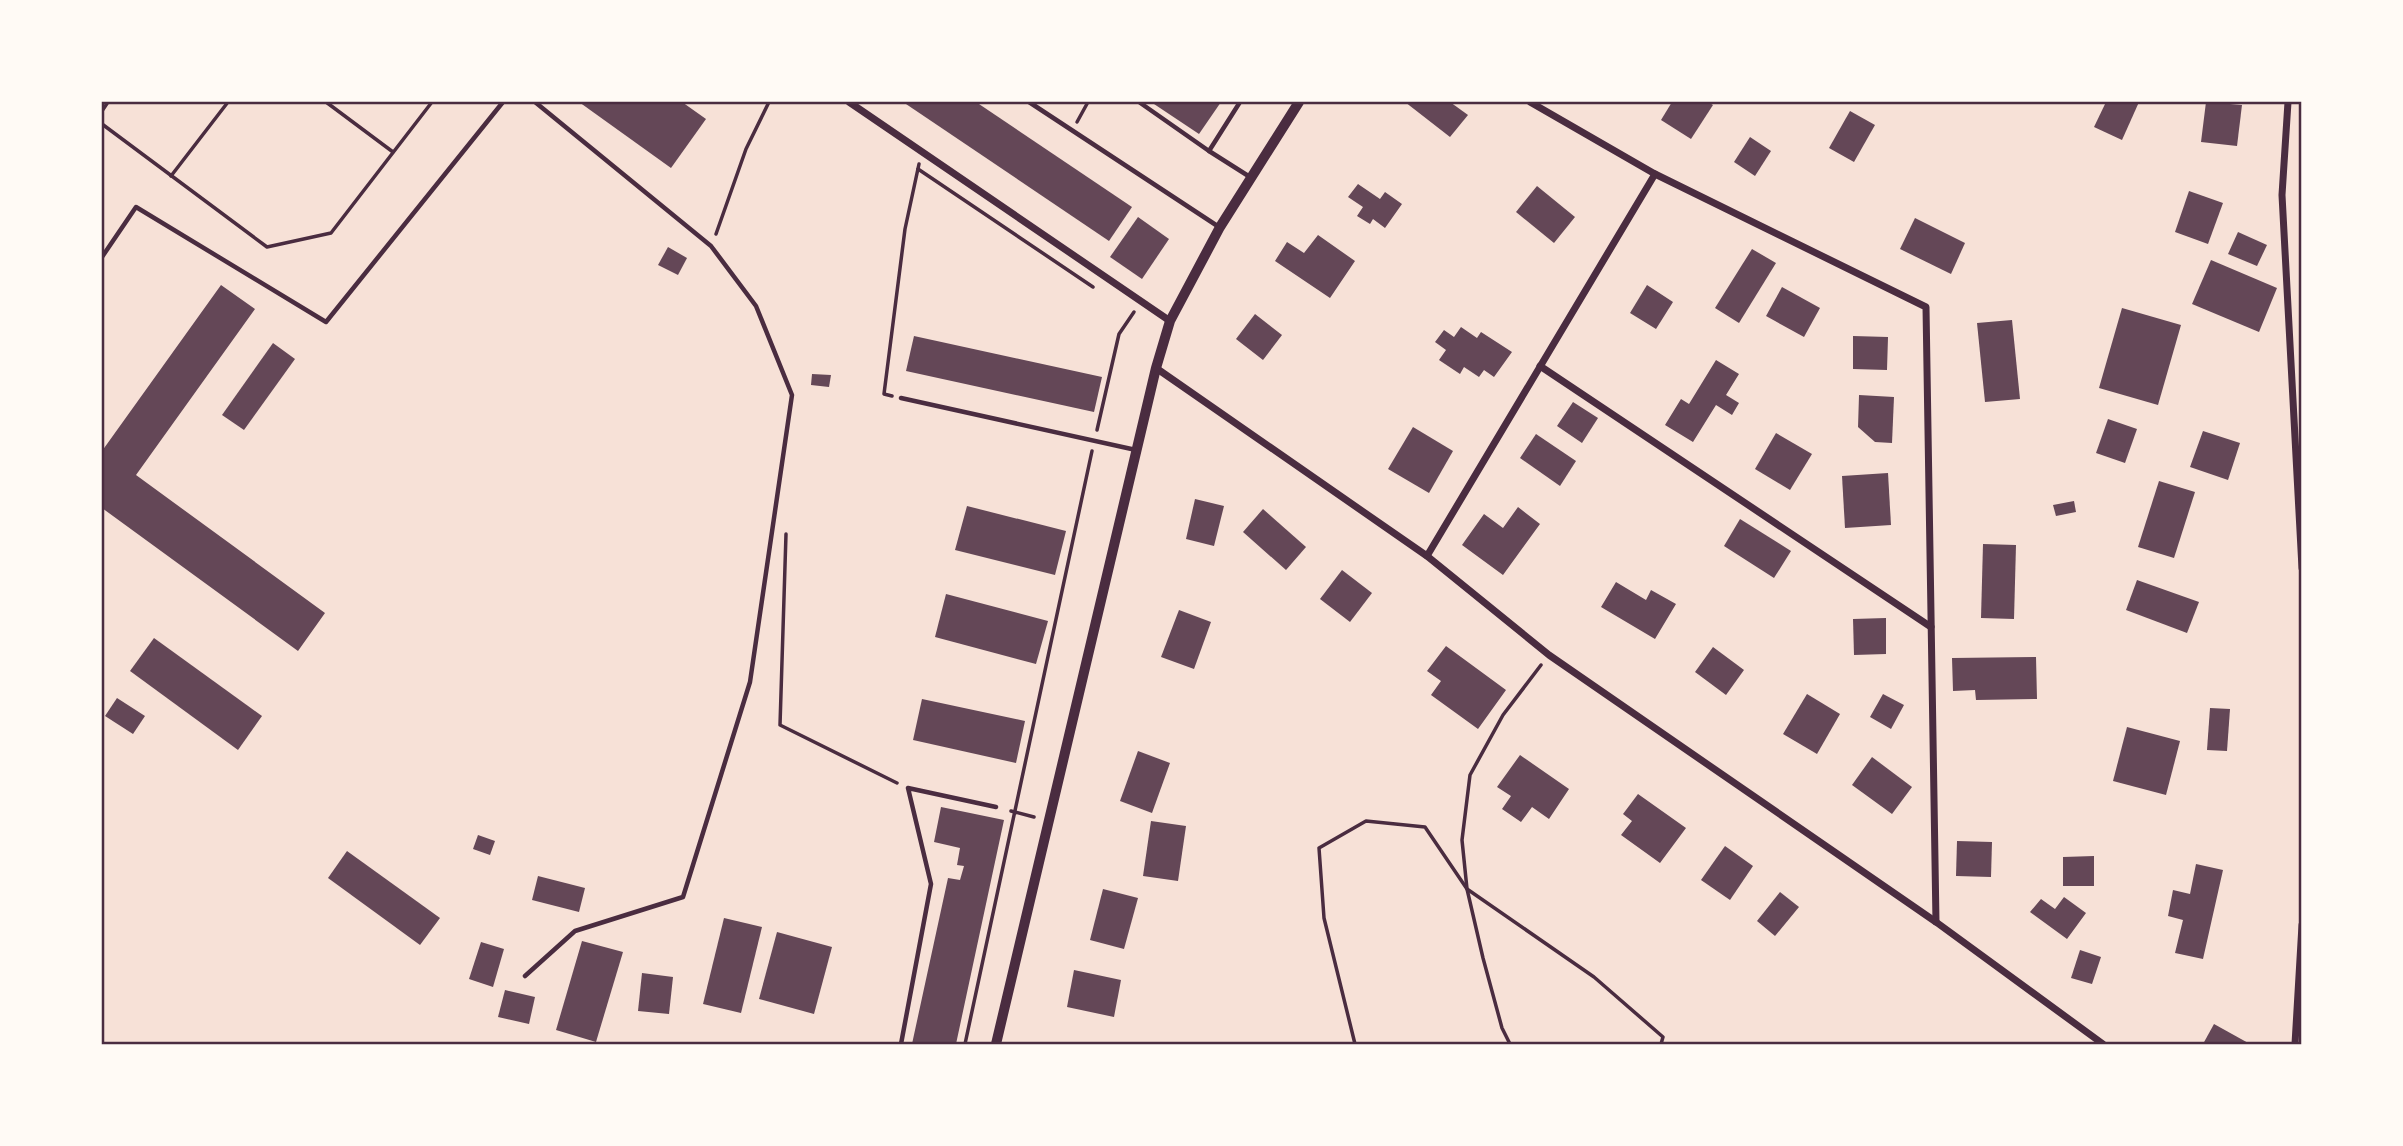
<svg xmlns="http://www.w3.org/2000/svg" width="2403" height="1146" viewBox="0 0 2403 1146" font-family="'Libre Baskerville',serif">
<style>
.building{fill:#644757}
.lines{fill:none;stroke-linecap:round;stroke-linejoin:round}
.path{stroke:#4a2c40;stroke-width:3.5}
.service{stroke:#4a2c40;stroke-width:4.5}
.minor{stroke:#4a2c40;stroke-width:7}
.tertiary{stroke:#4a2c40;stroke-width:10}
.neatline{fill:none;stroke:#4a2c40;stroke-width:2.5}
</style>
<rect width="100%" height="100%" fill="#f7e1d7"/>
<!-- building -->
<g class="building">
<path d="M579 102H682L706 119 671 168Z"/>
<path d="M903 102H976L1132 207 1109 241Z"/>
<path d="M1151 102H1221L1199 134Z"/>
<path d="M1405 102H1450L1468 115 1450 137Z"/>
<path d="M1672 102H1708L1713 105 1691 139 1661 120Z"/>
<path d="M2106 102H2139L2122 140 2094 127Z"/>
<path d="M2206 102 2242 105 2237 146 2201 142Z"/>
<path d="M1850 111 1875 125 1854 162 1829 148Z"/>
<path d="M1750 137 1771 151 1755 176 1734 162Z"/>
<path d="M1358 184 1380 199 1385 192 1402 204 1385 228 1373 219 1370 224 1357 216 1363 207 1348 197Z"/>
<path d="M1537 186 1575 217 1554 243 1516 212Z"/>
<path d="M2189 191 2223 203 2208 244 2175 232Z"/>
<path d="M1138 217 1169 239 1142 279 1110 257Z"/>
<path d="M1915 218 1965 243 1951 274 1900 249Z"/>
<path d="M2238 232 2267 245 2257 266 2228 254Z"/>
<path d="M1318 235 1355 261 1330 298 1275 261 1287 242 1304 253Z"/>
<path d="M668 247 687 258 678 275 658 265Z"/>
<path d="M1752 249 1776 263 1739 323 1715 308Z"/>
<path d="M2211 260 2277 288 2259 332 2192 304Z"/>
<path d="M221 285 255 309 136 475 325 613 298 651 102 508V451Z"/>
<path d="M1647 285 1673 302 1656 329 1630 313Z"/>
<path d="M1782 287 1820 308 1804 337 1766 316Z"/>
<path d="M2122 308 2181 325 2158 405 2099 388Z"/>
<path d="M1255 314 1282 335 1263 360 1236 339Z"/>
<path d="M2012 320 2020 399 1985 402 1977 323Z"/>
<path d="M1461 327 1477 338 1481 332 1512 352 1494 377 1484 370 1479 377 1464 367 1460 374 1439 360 1446 350 1435 342 1444 330 1454 337Z"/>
<path d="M914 336 1102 377 1094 412 906 371Z"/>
<path d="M1853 336 1888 337 1887 370 1853 369Z"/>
<path d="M273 343 295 359 244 430 222 415Z"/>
<path d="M1716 360 1739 374 1726 395 1739 403 1732 415 1716 405 1693 442 1665 425 1681 399 1689 404Z"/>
<path d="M812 374 831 375 829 387 811 385Z"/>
<path d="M1859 395 1894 397 1892 443 1875 442 1858 427Z"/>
<path d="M1573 402 1598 418 1582 443 1557 426Z"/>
<path d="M2108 419 2137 429 2125 463 2096 453Z"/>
<path d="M1413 427 1453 451 1429 493 1388 469Z"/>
<path d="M2203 431 2240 443 2228 480 2190 467Z"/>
<path d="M1776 433 1812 454 1790 490 1755 469Z"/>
<path d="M1536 434 1576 461 1560 486 1520 458Z"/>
<path d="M1888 473 1891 525 1845 528 1842 476Z"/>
<path d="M2159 481 2195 492 2174 558 2138 547Z"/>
<path d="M1195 499 1224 506 1214 546 1186 539Z"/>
<path d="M2074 501 2076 512 2056 516 2053 505Z"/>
<path d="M967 506 1066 531 1055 575 955 550Z"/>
<path d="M1518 507 1540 524 1503 575 1462 545 1484 514 1503 528Z"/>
<path d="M1263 509 1306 547 1286 570 1243 532Z"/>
<path d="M1740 519 1791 551 1774 578 1724 546Z"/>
<path d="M1983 544 2016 545 2014 619 1981 618Z"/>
<path d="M1342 570 1372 593 1350 622 1320 599Z"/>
<path d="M2137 580 2199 602 2187 633 2126 610Z"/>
<path d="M1616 582 1646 600 1651 590 1676 604 1655 639 1601 607Z"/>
<path d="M946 594 1048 621 1036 664 935 637Z"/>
<path d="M1179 610 1211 622 1194 669 1161 657Z"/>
<path d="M1886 618V654L1854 655 1853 619Z"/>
<path d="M154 638 262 716 238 750 130 671Z"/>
<path d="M1446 646 1506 690 1478 729 1431 695 1441 681 1427 671Z"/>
<path d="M1713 647 1744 670 1726 695 1695 672Z"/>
<path d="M2036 657 2037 699 1976 700 1975 690 1953 691 1952 658Z"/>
<path d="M1807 694 1840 714 1817 754 1783 734Z"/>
<path d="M1883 694 1904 705 1891 729 1870 717Z"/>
<path d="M117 698 145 716 133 734 105 716Z"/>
<path d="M922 699 1025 721 1016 763 913 740Z"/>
<path d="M2210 708 2230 709 2227 751 2207 750Z"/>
<path d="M2127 727 2180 741 2166 795 2113 781Z"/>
<path d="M1138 751 1170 763 1152 813 1120 801Z"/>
<path d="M1520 755 1569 789 1549 819 1532 807 1521 822 1502 809 1511 796 1497 787Z"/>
<path d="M1872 757 1912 787 1892 814 1852 785Z"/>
<path d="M1638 794 1686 828 1660 863 1621 835 1632 821 1623 814Z"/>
<path d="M941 807 1004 820 956 1044H912L948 878 960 880 964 866 957 865 960 848 934 842Z"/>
<path d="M1151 821 1186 826 1178 881 1143 876Z"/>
<path d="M478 835 495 841 490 855 473 849Z"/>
<path d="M1957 841 1992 842 1991 877 1956 876Z"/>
<path d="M1725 846 1753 866 1730 900 1701 880Z"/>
<path d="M347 851 440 918 420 945 328 878Z"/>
<path d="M2094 856V886H2063V857Z"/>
<path d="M2196 864 2223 870 2203 959 2175 953 2183 920 2168 916 2173 890 2190 894Z"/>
<path d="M538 876 585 888 579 912 532 900Z"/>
<path d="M1103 889 1138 898 1124 949 1090 940Z"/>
<path d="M1780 892 1799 907 1775 936 1757 921Z"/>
<path d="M2064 897 2086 913 2067 939 2030 912 2041 899 2055 909Z"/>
<path d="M724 918 762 927 741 1013 703 1004Z"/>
<path d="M777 932 832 947 814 1014 759 999Z"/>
<path d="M582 941 623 952 596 1042 556 1030Z"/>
<path d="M481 942 504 949 493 987 469 979Z"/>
<path d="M2080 950 2101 957 2092 984 2071 978Z"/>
<path d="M1074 970 1121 980 1114 1017 1067 1007Z"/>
<path d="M642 973 673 977 669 1014 638 1011Z"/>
<path d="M505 990 535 997 529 1024 498 1017Z"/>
<path d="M2214 1024 2250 1044H2203Z"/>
</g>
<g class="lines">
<!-- path -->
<g class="path">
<path d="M326 102 393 152"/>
<path d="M102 111 108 102"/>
<path d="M1077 122 1088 102"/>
<path d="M102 124 267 247 331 233 432 102"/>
<path d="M918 169 1093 287"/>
<path d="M171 176 228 102"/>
<path d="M716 234 746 149 769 102"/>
<path d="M892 396 884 394 905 229 919 164"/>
<path d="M1097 430 1119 334 1134 312"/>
<path d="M786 534 780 725 897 783"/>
<path d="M1011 811 1034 817"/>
<path d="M965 1044 1092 451"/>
<path d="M1355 1044 1324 918 1319 848 1366 821 1425 827 1467 889 1594 977 1663 1037 1661 1044"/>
<path d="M1510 1044 1502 1028 1483 958 1467 889 1462 840 1470 775 1503 715 1541 665"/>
</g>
<!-- service -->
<g class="service">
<path d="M1029 102 1219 227"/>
<path d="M1139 102 1209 151 1240 102"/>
<path d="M1209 151 1250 177"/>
<path d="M102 257 136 207 326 322 503 102"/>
<path d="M901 398 1136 450"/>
<path d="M525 976 575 931 683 897 750 682 792 395 756 306 711 246 535 102"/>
<path d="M901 1044 931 884 908 788 996 807"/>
</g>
<!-- minor -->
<g class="minor">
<path d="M849 102 1170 321"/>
<path d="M1530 102 1655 174 1926 307 1936 922"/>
<path d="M2288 102 2282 195 2302 568"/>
<path d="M1540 366 1931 627"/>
<path d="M1156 368 1427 556 1549 655 1936 922 2103 1044"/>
<path d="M1427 556 1655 174"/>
<path d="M2295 1044 2302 925"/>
</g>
<!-- tertiary -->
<path class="tertiary" d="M996 1044 1156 368 1170 321 1220 227 1299 102"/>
</g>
<!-- border -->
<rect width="2403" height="1146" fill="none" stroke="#fffaf5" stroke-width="206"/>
<rect x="103" y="103" width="2197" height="940" class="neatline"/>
</svg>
